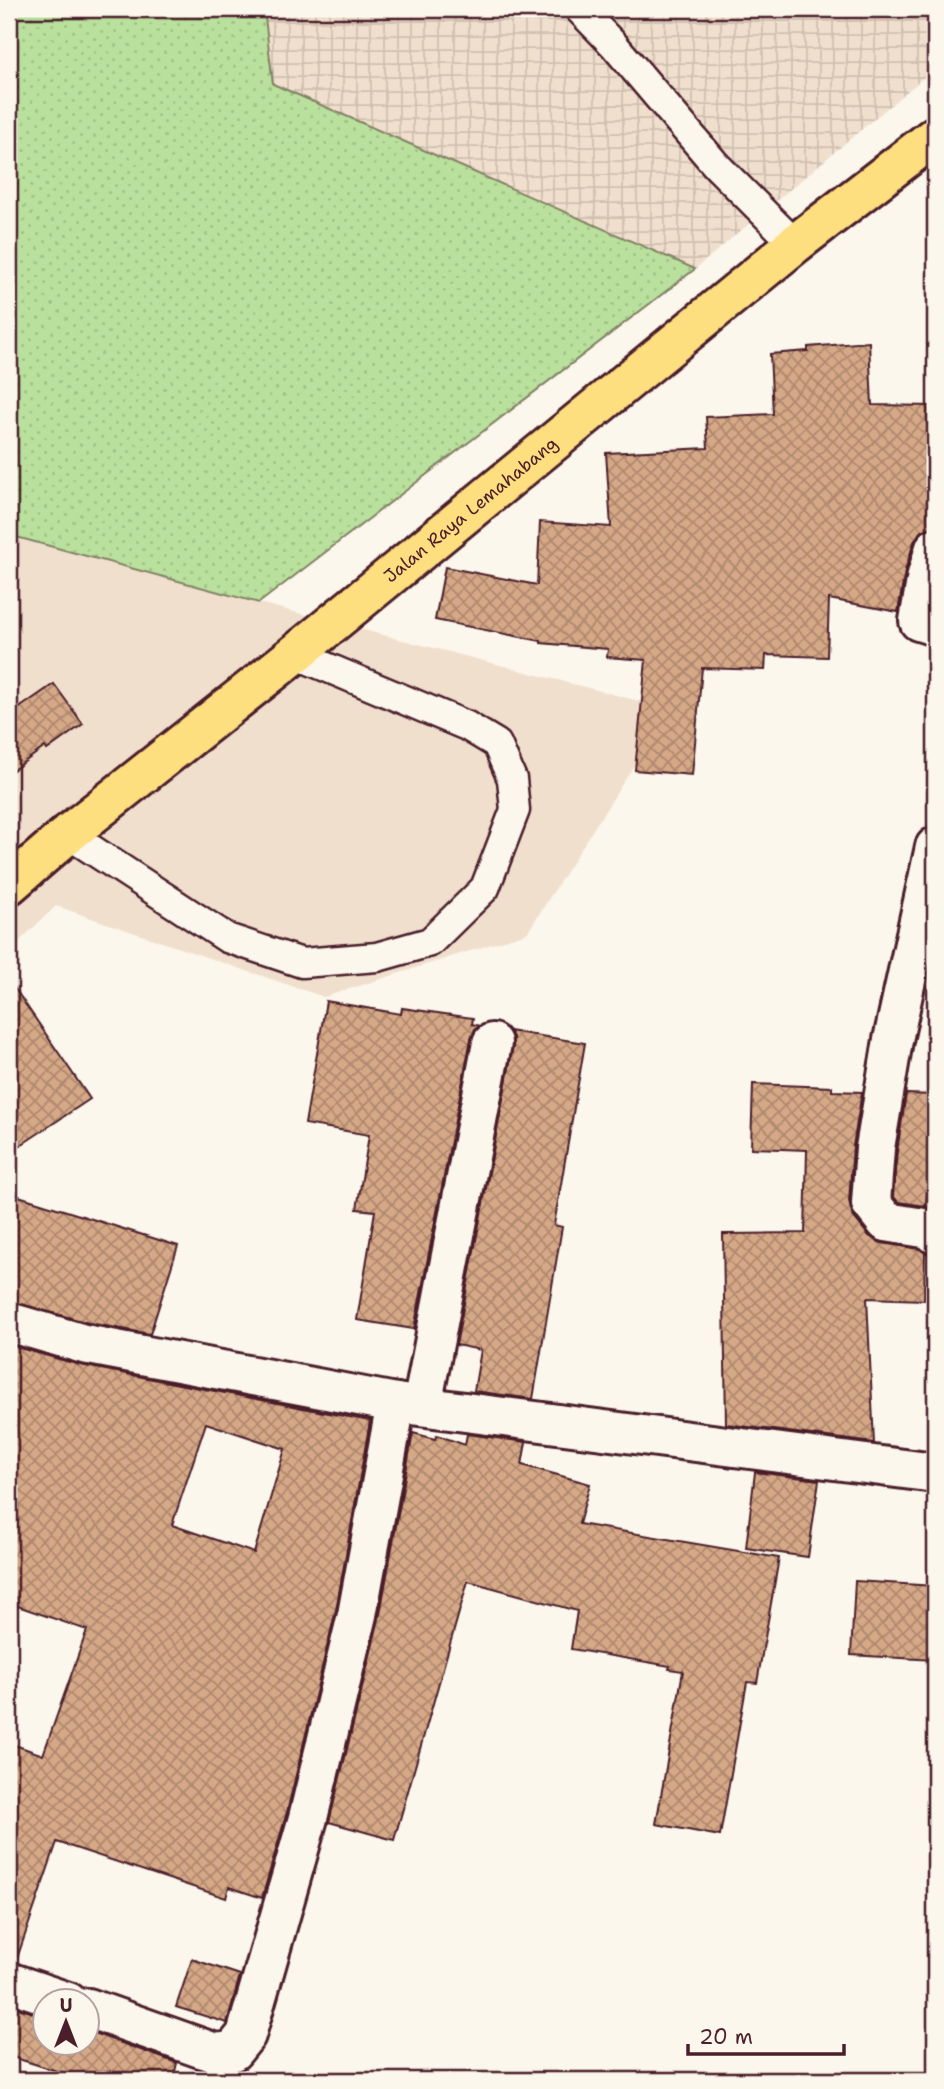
<svg xmlns="http://www.w3.org/2000/svg" width="944" height="2089" viewBox="0 0 944 2089" font-family="'Shantell Sans',sans-serif">
<style>
.built{fill:#f0dfcd}
.industrial{fill:url(#industrial-grid)}
.grass{fill:url(#grass-dots);stroke:#828064;stroke-width:2}
.building{fill:url(#building-cross-hatch);stroke:#4a1f2b;stroke-width:2;fill-rule:evenodd}
.lines{fill:none;stroke-linecap:round;stroke-linejoin:round}
.lane-casing{stroke:#4a1f2b;stroke-width:33}
.street-casing{stroke:#4a1f2b;stroke-width:44}
.primary-casing{stroke:#4a1f2b;stroke-width:44}
.lane{stroke:#fbf7ec;stroke-width:28}
.street{stroke:#fbf7ec;stroke-width:38}
.primary{stroke:#fddf80;stroke-width:38}
.labels{text-anchor:middle;stroke-width:7;stroke-linejoin:round;paint-order:stroke}
.street-label{font-size:18px;fill:#4a1f2b;stroke:#fbf7ec}
</style>
<defs>
<pattern id="industrial-grid" width="8" height="8" patternUnits="userSpaceOnUse" patternTransform="scale(1.75)"><rect width="8" height="8" fill="#f0dfcd"/><path d="M0 4h8M4 0v8" fill="none" stroke="#cfbfb0"/></pattern>
<pattern id="grass-dots" width="8" height="8" patternUnits="userSpaceOnUse" patternTransform="scale(1.75)"><rect width="8" height="8" fill="#b9e19d"/><path d="M2 2h.1M6 6h.1" fill="none" stroke="#a1c187" stroke-width="1.8" stroke-linecap="round"/></pattern>
<pattern id="building-cross-hatch" width="8" height="8" patternUnits="userSpaceOnUse" patternTransform="scale(1.75)"><rect width="8" height="8" fill="#d5a886"/><path d="M0 0l8 8M0 8l8-8" fill="none" stroke="#af886e"/></pattern>
</defs>
<rect width="100%" height="100%" fill="#fbf7ec"/>
<filter id="ink" filterUnits="userSpaceOnUse"><feTurbulence type="fractalNoise" baseFrequency=".0143" numOctaves="2"/><feDisplacementMap in="SourceGraphic" scale="14" xChannelSelector="R" yChannelSelector="G"/><feConvolveMatrix kernelMatrix="1 2 1 2 8 2 1 2 1" color-interpolation-filters="sRGB"/></filter>
<g filter="url(#ink)">
<!-- built -->
<path class="built" d="M9 535 259 603 670 709 527 933 324 997 56 906 9 951Z"/>
<!-- industrial -->
<path class="industrial" d="M264 9H935V68L695 269 273 84Z"/>
<!-- grass -->
<path class="grass" d="M9 9H264L273 84 695 269 259 603 9 535Z"/>
<!-- building -->
<g class="building">
<path d="M869 342 872 405 935 406V527L920 532 914 542 905 571 898 612 829 599 827 657 766 655 765 670 702 668 692 775 635 770 646 660 607 657 608 649 541 643V641L435 620 445 567 537 585 540 522 611 527 606 453 708 448 706 417 773 414 770 354 808 351V347Z"/>
<path d="M54 684 83 724 47 750 45 747 9 773V715Z"/>
<path d="M9 980 90 1099 9 1153Z"/>
<path d="M326 1001 401 1014 402 1008 473 1018 472 1024 480 1026 475 1029 471 1039 414 1329 357 1320 375 1211 357 1209 369 1135 305 1124Z"/>
<path d="M509 1031 585 1043 554 1225 562 1227 533 1399 474 1391 481 1350 456 1345 513 1047V1037Z"/>
<path d="M753 1084 832 1087V1091L862 1092 853 1146 849 1201 853 1216 869 1236 882 1243 920 1249 925 1253 924 1300 867 1298 874 1443 726 1424 723 1234 805 1233 807 1150 751 1148Z"/>
<path d="M906 1094 935 1095V1192H927L926 1206 898 1202 893 1196 897 1151Z"/>
<path d="M9 1193 178 1246 150 1334 89 1323 9 1301Z"/>
<path d="M9 1345 80 1365 370 1421 336 1610 287 1812 262 1898 229 1887 226 1898 57 1842 16 1961H9V1743L43 1755 87 1630 9 1603ZM206 1423 285 1449 254 1553 172 1525Z"/>
<path d="M413 1433 435 1439 437 1435 465 1445 467 1434 526 1442 522 1465 590 1484 579 1524 779 1558 757 1683 747 1682 720 1836 656 1824 683 1671 669 1669 670 1666 571 1649 577 1611 468 1581 394 1840 329 1822 379 1619Z"/>
<path d="M755 1472 819 1480 808 1557 746 1548Z"/>
<path d="M855 1581 935 1586 934 1660 851 1655Z"/>
<path d="M192 1959 240 1975 227 2023 176 2007Z"/>
<path d="M9 2005 46 2017V2043H88V2031L177 2063 173 2080H85L9 2056Z"/>
</g>
<g class="lines">
<!-- lane casing -->
<g class="lane-casing">
<g id="lane">
<path d="M579 9 614 45 716 165 795 244"/>
<path d="M68 834 227 938 302 963 377 957 430 942 485 888 515 810 512 779 497 744 467 726 295 654"/>
</g>
</g>
<!-- street casing -->
<g class="street-casing">
<g id="street">
<path d="M935 548 927 575 919 621 935 626"/>
<path d="M935 847 893 1040 875 1148 871 1203 886 1222 930 1229 935 1234"/>
<path d="M9 1322 84 1344 396 1403 935 1473"/>
<path d="M422 1406 492 1043"/>
<path d="M9 1982 68 2002"/>
<path d="M88 2008 215 2053 233 2051 246 2035 308 1818 357 1615 396 1403"/>
</g>
</g>
<!-- primary casing -->
<g class="primary-casing">
<g id="primary">
<path id="s1" d="M9 885 68 834 295 654 795 244 935 136"/>
</g>
</g>
<!-- lane -->
<use href="#lane" class="lane"/>
<!-- street -->
<use href="#street" class="street"/>
<!-- primary -->
<use href="#primary" class="primary"/>
</g>
</g>
<g class="labels">
<!-- street labels -->
<g class="street-label">
<text dy="6" stroke="none"><textPath href="#s1" startOffset="595">Jalan Raya Lemahabang</textPath></text>
</g>
</g>
<!-- margin -->
<rect width="944" height="2089" fill="none" stroke="#fbf7ec" stroke-width="35"/>
<rect x="18" y="18" width="909" height="2054" fill="none" stroke="#4a1f2b" stroke-width="2.5" filter="url(#ink)"/>
<!-- north arrow -->
<g transform="translate(66 2022)"><circle r="33" fill="#fbf7ec" stroke="#b4a19f" stroke-width="2"/>
<path d="M0-5L12 26L0 18L-12 26Z" fill="#4a1f2b"/>
<text y="-10" font-size="19" font-weight="bold" text-anchor="middle" fill="#4a1f2b">U</text>
</g>
<!-- scale -->
<path d="M688 2044v10h156v-10" fill="none" stroke="#4a1f2b" stroke-width="3.5"/>
<text x="699" y="2044" font-size="21" fill="#4a1f2b" stroke="#fbf7ec" stroke-width="5" paint-order="stroke">20 m</text>
</svg>
